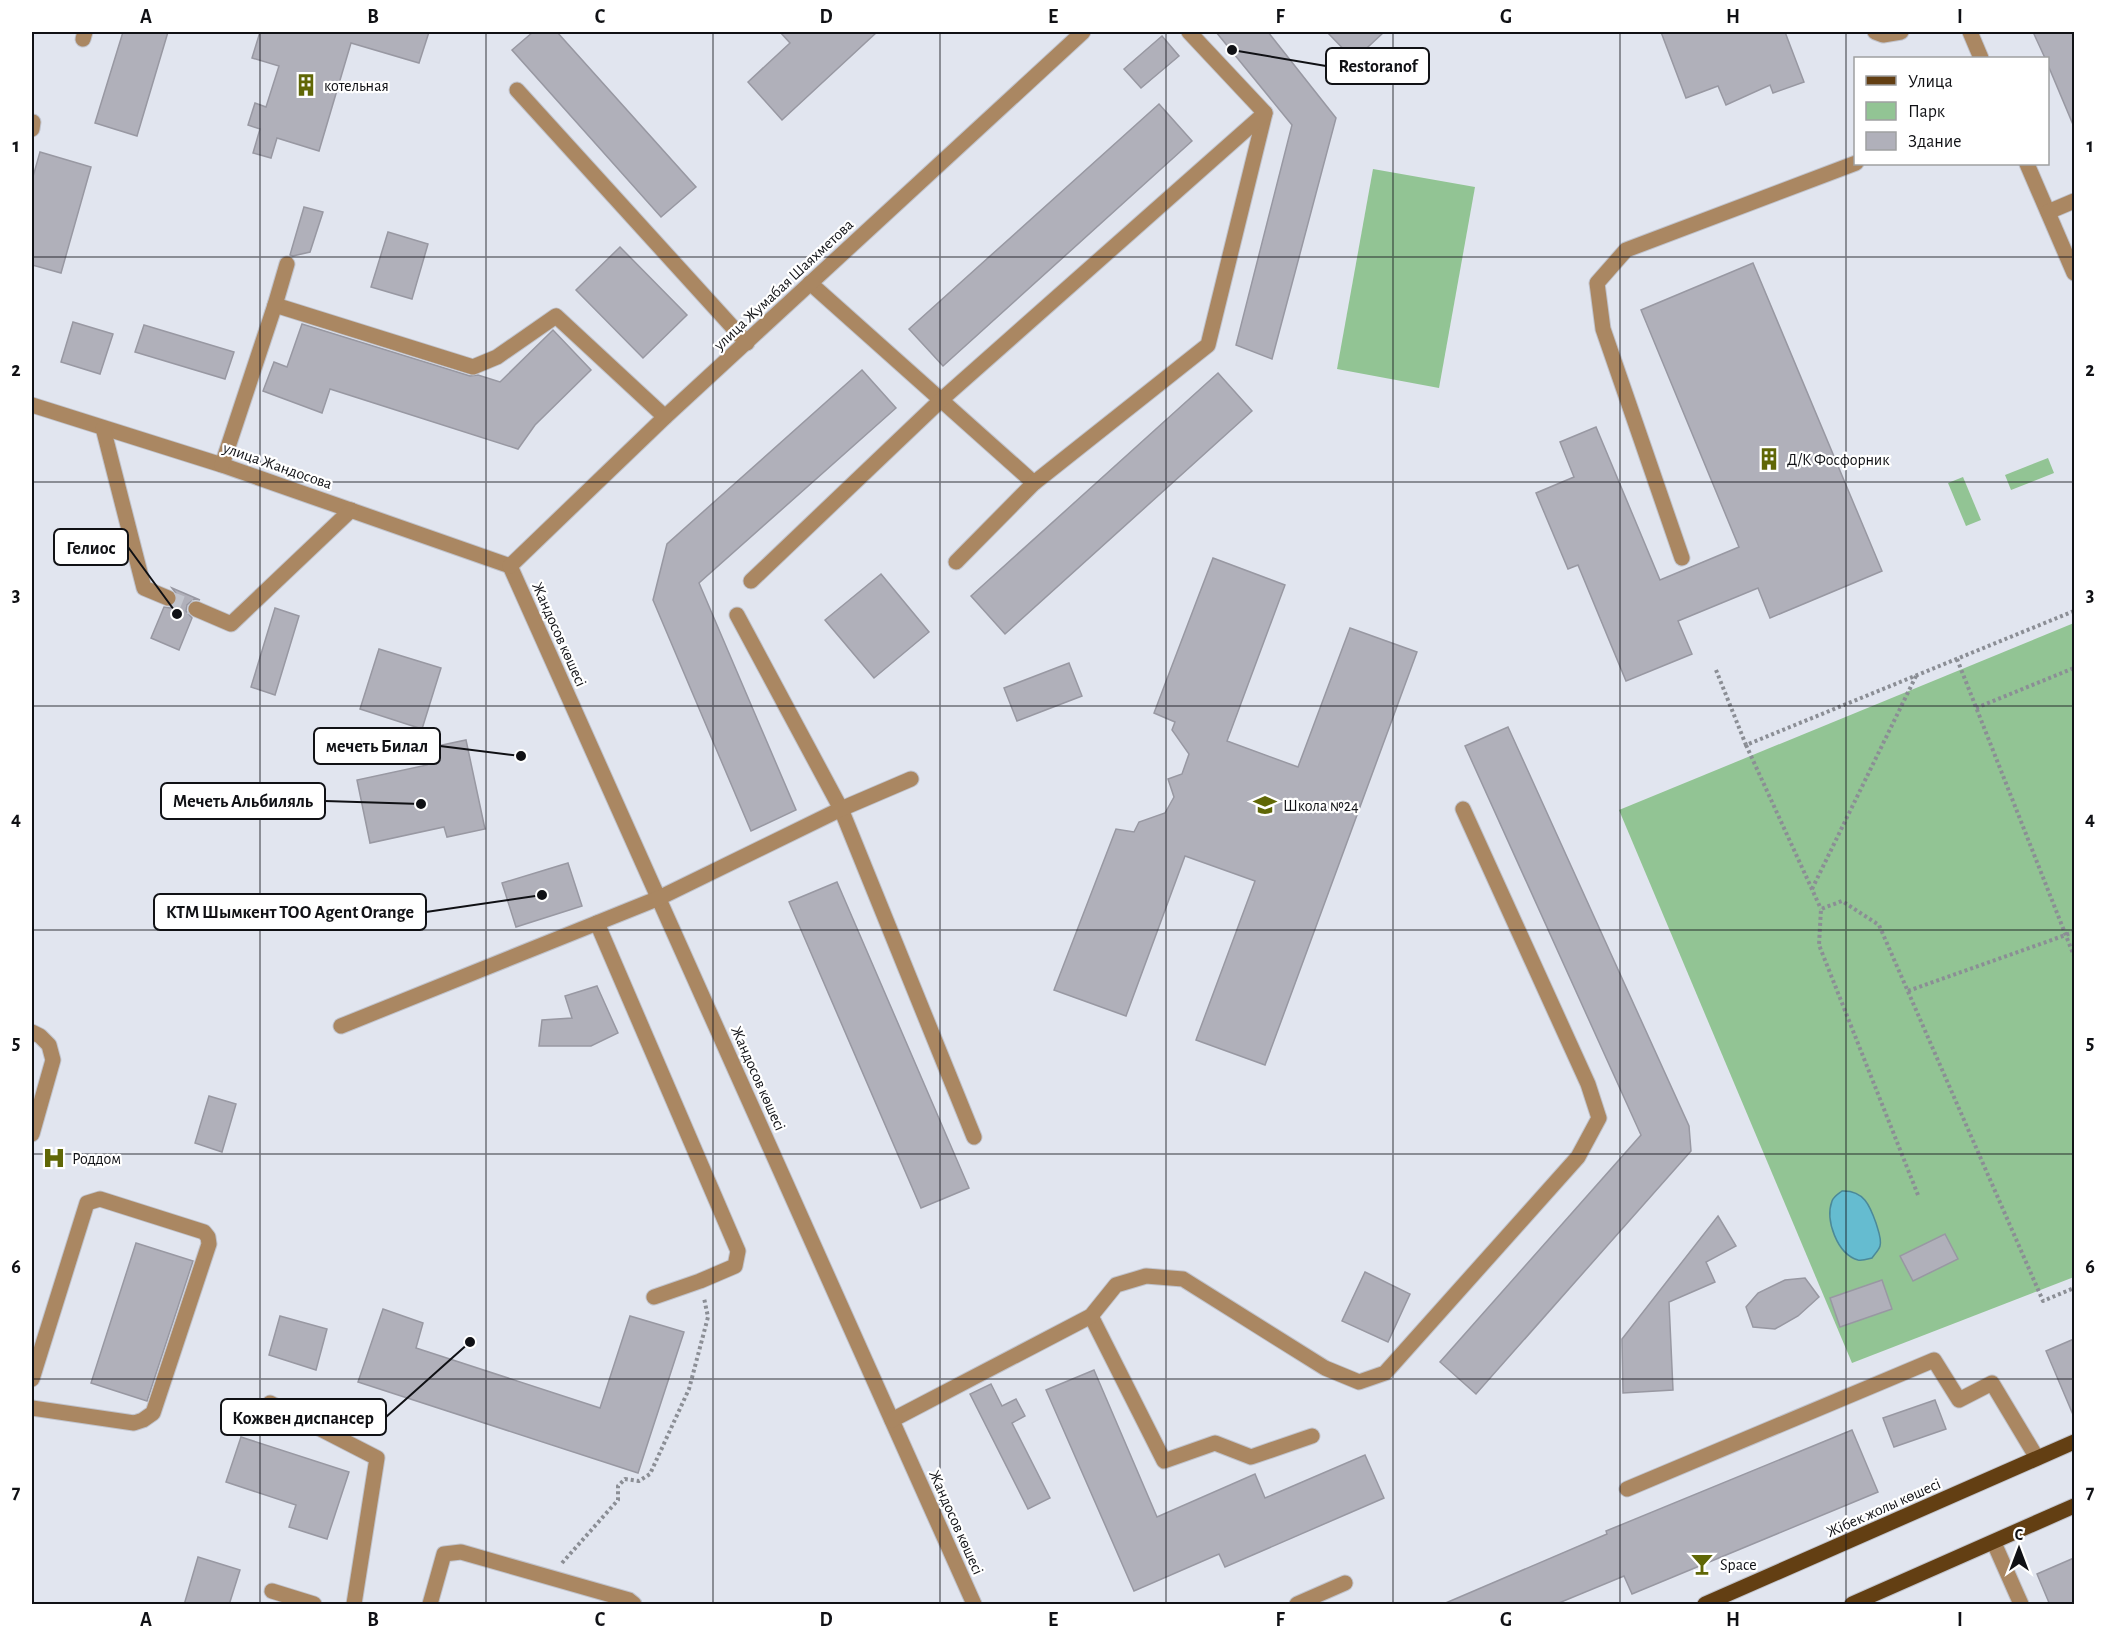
<svg xmlns="http://www.w3.org/2000/svg" width="2106" height="1636" viewBox="0 0 2106 1636" font-family="'Alegreya Sans',sans-serif">
<style>
.green{fill:#92c494}
.water{fill:#65bcd0;stroke:#4c8998;stroke-width:1.5}
.building{fill:#b0b0ba;stroke:#9898a2;stroke-width:1.5}
.lines{fill:none;stroke-linecap:round;stroke-linejoin:round}
.minor-tunnel{stroke:#c2c5ce;stroke-width:15;stroke-dasharray:15 8;stroke-linecap:butt}
.minor-casing{stroke:#c0c3cc;stroke-width:17}
.major-casing{stroke:#c0c3cc;stroke-width:17}
.path{stroke:#8b8e95;stroke-width:4;stroke-dasharray:3 3;stroke-linecap:butt}
.minor{stroke:#aa8762;stroke-width:15}
.major{stroke:#633f13;stroke-width:15}
.grid{fill:none;stroke:#101115;stroke-width:1.5;stroke-opacity:0.55}
.labels{text-anchor:middle;stroke-width:4.5;stroke-linejoin:round;paint-order:stroke}
.poi-label{font-size:16px;fill:#101115;stroke:#fff;text-anchor:start}
.street-label{font-size:16px;fill:#101115;stroke:#fff}
.leader{fill:none;stroke:#101115;stroke-width:2}
.callout-dot{fill:#101115;stroke:#fff;stroke-width:2}
.callout{fill:#fff;stroke:#101115;stroke-width:2}
.callout-label{font-size:18px;text-anchor:middle;font-weight:bold;fill:#101115}
.neatline{fill:none;stroke:#101115;stroke-width:2}
.grid-label{font-size:20px;text-anchor:middle;font-weight:bold;fill:#101115}
</style>
<rect width="100%" height="100%" fill="#e1e5ef"/>
<!-- green -->
<g class="green">
<path d="M1373 169 1475 187 1439 388 1337 369Z"/>
<path d="M2048 458 2054 473 2011 490 2005 475Z"/>
<path d="M1963 477 1981 520 1966 526 1948 483Z"/>
<path d="M2074 623V1277L1852 1363 1619 810Z"/>
</g>
<!-- water -->
<path class="water" d="M1842 1191C1864 1190 1870 1206 1876 1223 1878 1230 1882 1239 1880 1246 1879 1250 1874 1255 1872 1258 1868 1259 1862 1261 1858 1260 1837 1254 1825 1220 1832 1201 1834 1196 1838 1194 1842 1191Z"/>
<!-- building -->
<g class="building">
<path d="M123 32H168L137 136 95 123Z"/>
<path d="M260 32H429L419 63 351 43 319 151 277 138 271 158 253 153 260 129 248 125 255 103 266 107 279 66 252 58Z"/>
<path d="M533 32H557L696 187 661 217 512 50Z"/>
<path d="M780 32H877L782 120 748 82 790 43Z"/>
<path d="M1216 32H1268L1336 118 1272 359 1236 345 1292 125Z"/>
<path d="M1327 32H1384L1354 60Z"/>
<path d="M1661 32H1785L1804 82 1773 93 1770 85 1726 105 1718 86 1686 98Z"/>
<path d="M2033 32H2074V127L2048 65V58H2045Z"/>
<path d="M1162 36 1179 56 1141 88 1124 69Z"/>
<path d="M1159 104 1192 141 943 366 909 329Z"/>
<path d="M40 152 91 167 61 273 32 265V180Z"/>
<path d="M304 207 323 212 310 252 293 256 290 255Z"/>
<path d="M388 232 428 244 412 299 371 287Z"/>
<path d="M620 247 687 315 643 358 576 290Z"/>
<path d="M1753 263 1882 571 1770 618 1758 588 1678 621 1692 654 1626 681 1578 565 1568 569 1536 493 1574 477 1560 442 1596 427 1660 580 1739 547 1641 310Z"/>
<path d="M73 322 113 334 100 374 61 362Z"/>
<path d="M302 324 470 376 478 375 500 382 553 330 591 370 535 425 518 449 330 389 322 413 263 391 274 362 287 367Z"/>
<path d="M144 325 234 352 225 379 135 352Z"/>
<path d="M862 370 896 408 699 583 796 810 751 831 653 600 667 544Z"/>
<path d="M1218 373 1252 411 1005 634 971 596Z"/>
<path d="M1213 558 1285 585 1227 741 1298 767 1350 628 1417 652 1265 1065 1196 1040 1255 881 1185 856 1126 1016 1054 990 1116 829 1134 832 1139 822 1165 813 1174 797 1168 779 1182 774 1189 754 1172 730 1175 722 1154 713Z"/>
<path d="M881 574 929 632 874 678 825 620Z"/>
<path d="M172 588 200 600 194 599 187 605 186 611 192 618 179 650 151 638 164 607 170 608 177 602 178 596Z"/>
<path d="M275 608 299 616 275 695 251 687Z"/>
<path d="M379 649 441 668 422 729 360 709Z"/>
<path d="M1069 663 1082 696 1017 721 1004 688Z"/>
<path d="M1508 727 1689 1126 1691 1151 1476 1394 1440 1362 1641 1135 1465 746Z"/>
<path d="M466 740 485 829 447 837 444 827 370 843 357 780 427 765 423 749Z"/>
<path d="M568 863 582 906 516 927 502 883Z"/>
<path d="M837 882 969 1188 921 1208 789 902Z"/>
<path d="M597 986 618 1033 591 1046H539L542 1020 572 1018 565 996Z"/>
<path d="M209 1096 236 1104 222 1152 195 1143Z"/>
<path d="M1718 1216 1736 1246 1706 1262 1715 1282 1669 1302 1673 1390 1623 1393 1622 1339Z"/>
<path d="M1945 1234 1958 1259 1913 1281 1900 1256Z"/>
<path d="M136 1243 193 1261 147 1401 91 1383Z"/>
<path d="M1365 1272 1410 1294 1388 1342 1342 1321Z"/>
<path d="M1805 1278 1819 1297 1798 1316 1775 1329 1753 1327 1746 1307 1758 1293 1785 1280Z"/>
<path d="M1882 1280 1892 1309 1840 1327 1830 1298Z"/>
<path d="M383 1309 423 1323 416 1348 600 1408 630 1316 684 1332 638 1473 358 1382Z"/>
<path d="M280 1316 327 1329 316 1370 269 1355Z"/>
<path d="M2074 1339V1417L2046 1351Z"/>
<path d="M1094 1370 1157 1517 1255 1474 1265 1498 1365 1455 1384 1498 1225 1567 1219 1554 1134 1591 1046 1390Z"/>
<path d="M991 1384 1002 1406 1016 1399 1025 1416 1012 1423 1050 1498 1028 1509 970 1394Z"/>
<path d="M1935 1400 1946 1429 1894 1447 1883 1418Z"/>
<path d="M1852 1430 1878 1492 1632 1594 1624 1576 1554 1605H1441L1607 1534 1606 1531Z"/>
<path d="M241 1437 349 1472 327 1539 289 1527 296 1505 226 1482Z"/>
<path d="M198 1557 240 1570 229 1605H184Z"/>
<path d="M2074 1558V1605H2050L2037 1574Z"/>
</g>
<g class="lines">
<!-- minor-tunnel -->
<path class="minor-tunnel" d="M168 598 196 609"/>
<!-- minor casing -->
<g class="minor-casing">
<g id="minor">
<path d="M1875 32 1883 35 1901 32"/>
<path d="M1970 32 1981 58"/>
<path d="M83 39 85 32"/>
<path d="M517 90 747 343"/>
<path d="M32 122H33L32 129"/>
<path d="M2027 164 2074 273"/>
<path d="M2048 212 2074 201"/>
<path d="M810 283 1034 483"/>
<path d="M275 305 473 367 497 357 556 316 665 417"/>
<path d="M32 405 222 465 510 566"/>
<path d="M103 428 144 588 168 598"/>
<path d="M222 465 275 305 287 264"/>
<path d="M1682 558 1603 329 1597 283 1626 250 1856 163"/>
<path d="M956 562 1034 483 1208 345 1265 113"/>
<path d="M510 566 974 1604"/>
<path d="M510 566 665 417 1083 32"/>
<path d="M751 581 941 400 1265 113 1189 32"/>
<path d="M196 609 231 624 351 510"/>
<path d="M737 615 841 809 974 1137"/>
<path d="M597 923 738 1251 735 1266 700 1281 654 1297"/>
<path d="M341 1026 659 898 841 809 911 779"/>
<path d="M32 1032 40 1036 49 1045 53 1060 32 1134"/>
<path d="M1091 1316 1164 1461 1215 1443 1251 1457 1312 1436"/>
<path d="M32 1379 87 1203 100 1199 204 1232 208 1237 209 1244 153 1413 143 1420 134 1423 32 1408"/>
<path d="M270 1403 377 1458 354 1604"/>
<path d="M892 1420 1091 1316 1116 1285 1146 1276 1183 1279 1325 1368 1359 1382 1385 1373 1578 1157 1599 1118 1588 1084 1463 809"/>
<path d="M1627 1489 1934 1360 1959 1400 1992 1383 2037 1458"/>
<path d="M1994 1543 2021 1604"/>
<path d="M272 1591 314 1604"/>
<path d="M430 1604 444 1554 461 1552 629 1600 634 1604"/>
<path d="M1297 1604 1345 1583"/>
</g>
</g>
<!-- major casing -->
<g class="major-casing">
<g id="major">
<path d="M1705 1604 2074 1442"/>
<path d="M1852 1604 2074 1506"/>
</g>
</g>
<!-- path -->
<g class="path">
<path d="M1957 659 2074 956"/>
<path d="M1716 670 1746 745 2074 611"/>
<path d="M1976 708 2074 668"/>
<path d="M1746 745 1821 909"/>
<path d="M1812 889 1916 676"/>
<path d="M1908 991 2074 932"/>
<path d="M1918 1195 1819 945 1821 909 1842 901 1879 925 2043 1301 2074 1288"/>
<path d="M562 1563 618 1500V1486L625 1479 639 1481 650 1474 689 1389 708 1317 704 1298"/>
</g>
<!-- minor -->
<use href="#minor" class="minor"/>
<!-- major -->
<use href="#major" class="major"/>
</g>
<!-- grid -->
<path class="grid" d="M260 32V1604M486 32V1604M713 32V1604M940 32V1604M1166 32V1604M1393 32V1604M1620 32V1604M1846 32V1604M32 257H2074M32 482H2074M32 706H2074M32 930H2074M32 1154H2074M32 1379H2074"/>
<!-- icons -->
<defs>
<g id="building-bare" transform="scale(1.8)"><path d="M-4-6H4V6H1V3H-1V6H-4ZM-2.5-4.3h1.7v1.8h-1.7ZM.8-4.3h1.7v1.8H.8ZM-2.5-1h1.7V.8h-1.7ZM.8-1h1.7V.8H.8Z" fill="#606706" stroke="#fff" stroke-width="2.5" paint-order="stroke"/></g>
<g id="school-bare" transform="scale(1.8)"><path d="M0-5L7-2L0 1L-7-2ZM-4 1L0 2.5L4 1V4Q0 6-4 4Z" fill="#606706" stroke="#fff" stroke-width="2.5" paint-order="stroke"/></g>
<g id="hospital-bare" transform="scale(1.8)"><path d="M-5-5h3v3.5h4V-5h3V5h-3V1.5h-4V5h-3Z" fill="#606706" stroke="#fff" stroke-width="2.5" paint-order="stroke"/></g>
<g id="bar-bare" transform="scale(1.8)"><path d="M-6-5H6L.8 .8V4.5H3.5V6h-7V4.5H-.8V.8Z" fill="#606706" stroke="#fff" stroke-width="2.5" paint-order="stroke"/></g>
</defs>
<g fill-rule="evenodd">
<use href="#building-bare" x="306" y="85"/>
<use href="#building-bare" x="1769" y="459"/>
<use href="#school-bare" x="1265" y="805"/>
<use href="#hospital-bare" x="54" y="1158"/>
<use href="#bar-bare" x="1702" y="1564"/>
</g>
<g class="labels">
<!-- poi labels -->
<g class="poi-label">
<text x="324" y="91">котельная</text>
<text x="1787" y="465">Д/К Фосфорник</text>
<text x="1283" y="811">Школа №24</text>
<text x="72" y="1164">Роддом</text>
<text x="1720" y="1570">Space</text>
</g>
<!-- street labels -->
<g class="street-label">
<text transform="translate(783 284) rotate(-43)" y="6">улица Жумабая Шаяхметова</text>
<text transform="translate(278 465) rotate(19)" y="6">улица Жандосова</text>
<text transform="translate(560 634) rotate(66)" y="6">Жандосов көшесі</text>
<text transform="translate(759 1078) rotate(66)" y="6">Жандосов көшесі</text>
<text transform="translate(1883 1507) rotate(-24)" y="6">Жібек жолы көшесі</text>
<text transform="translate(957 1522) rotate(66)" y="6">Жандосов көшесі</text>
</g>
</g>
<!-- callouts -->
<path class="leader" d="M1232 50L1326 66M177 614L128 547M521 756L440 746M421 804L325 801M542 895L426 912M470 1342L386 1417"/>
<g class="callout-dot">
<circle cx="1232" cy="50" r="6"/>
<circle cx="177" cy="614" r="6"/>
<circle cx="521" cy="756" r="6"/>
<circle cx="421" cy="804" r="6"/>
<circle cx="542" cy="895" r="6"/>
<circle cx="470" cy="1342" r="6"/>
</g>
<g class="callout">
<rect x="1326" y="48" width="103" height="36" rx="6"/>
<rect x="54" y="529" width="74" height="36" rx="6"/>
<rect x="314" y="728" width="126" height="36" rx="6"/>
<rect x="161" y="783" width="164" height="36" rx="6"/>
<rect x="154" y="894" width="272" height="36" rx="6"/>
<rect x="221" y="1399" width="165" height="36" rx="6"/>
</g>
<g class="callout-label">
<text x="1378" y="72">Restoranof</text>
<text x="91" y="554">Гелиос</text>
<text x="377" y="752">мечеть Билал</text>
<text x="243" y="807">Мечеть Альбиляль</text>
<text x="290" y="918">KTM Шымкент ТОО Agent Orange</text>
<text x="303" y="1424">Кожвен диспансер</text>
</g>
<!-- border -->
<rect width="2106" height="1636" fill="none" stroke="#ffffff" stroke-width="66"/>
<!-- legend -->
<rect x="1854" y="57" width="195" height="108" fill="#ffffff" stroke="#9fa0a1" stroke-width="1.5"/>
<rect x="1866" y="76" width="30" height="9" fill="#633f13" stroke="#9fa0a1" stroke-width="1.5"/>
<text x="1908" y="87" font-size="18" fill="#101115">Улица</text>
<rect x="1866" y="102" width="30" height="18" fill="#92c494" stroke="#9fa0a1" stroke-width="1.5"/>
<text x="1908" y="117" font-size="18" fill="#101115">Парк</text>
<rect x="1866" y="132" width="30" height="18" fill="#b0b0ba" stroke="#9fa0a1" stroke-width="1.5"/>
<text x="1908" y="147" font-size="18" fill="#101115">Здание</text>
<!-- north arrow -->
<g transform="translate(2019 1549)" stroke="#ffffff" stroke-width="4.5" paint-order="stroke">
<path d="M0-4.5L10 22L0 15L-10 22Z" fill="#101115"/>
<text y="-9" font-size="16" font-weight="bold" text-anchor="middle" fill="#101115">С</text>
</g>
<rect x="33" y="33" width="2040" height="1570" class="neatline"/>
<g class="grid-label">
<text x="146" y="23">A</text>
<text x="373" y="23">B</text>
<text x="600" y="23">C</text>
<text x="826" y="23">D</text>
<text x="1053" y="23">E</text>
<text x="1280" y="23">F</text>
<text x="1506" y="23">G</text>
<text x="1733" y="23">H</text>
<text x="1960" y="23">I</text>
<text x="16" y="152">1</text>
<text x="2090" y="152">1</text>
<text x="16" y="376">2</text>
<text x="2090" y="376">2</text>
<text x="16" y="601">3</text>
<text x="2090" y="601">3</text>
<text x="16" y="825">4</text>
<text x="2090" y="825">4</text>
<text x="16" y="1049">5</text>
<text x="2090" y="1049">5</text>
<text x="16" y="1273">6</text>
<text x="2090" y="1273">6</text>
<text x="16" y="1498">7</text>
<text x="2090" y="1498">7</text>
<text x="146" y="1626">A</text>
<text x="373" y="1626">B</text>
<text x="600" y="1626">C</text>
<text x="826" y="1626">D</text>
<text x="1053" y="1626">E</text>
<text x="1280" y="1626">F</text>
<text x="1506" y="1626">G</text>
<text x="1733" y="1626">H</text>
<text x="1960" y="1626">I</text>
</g>
</svg>
